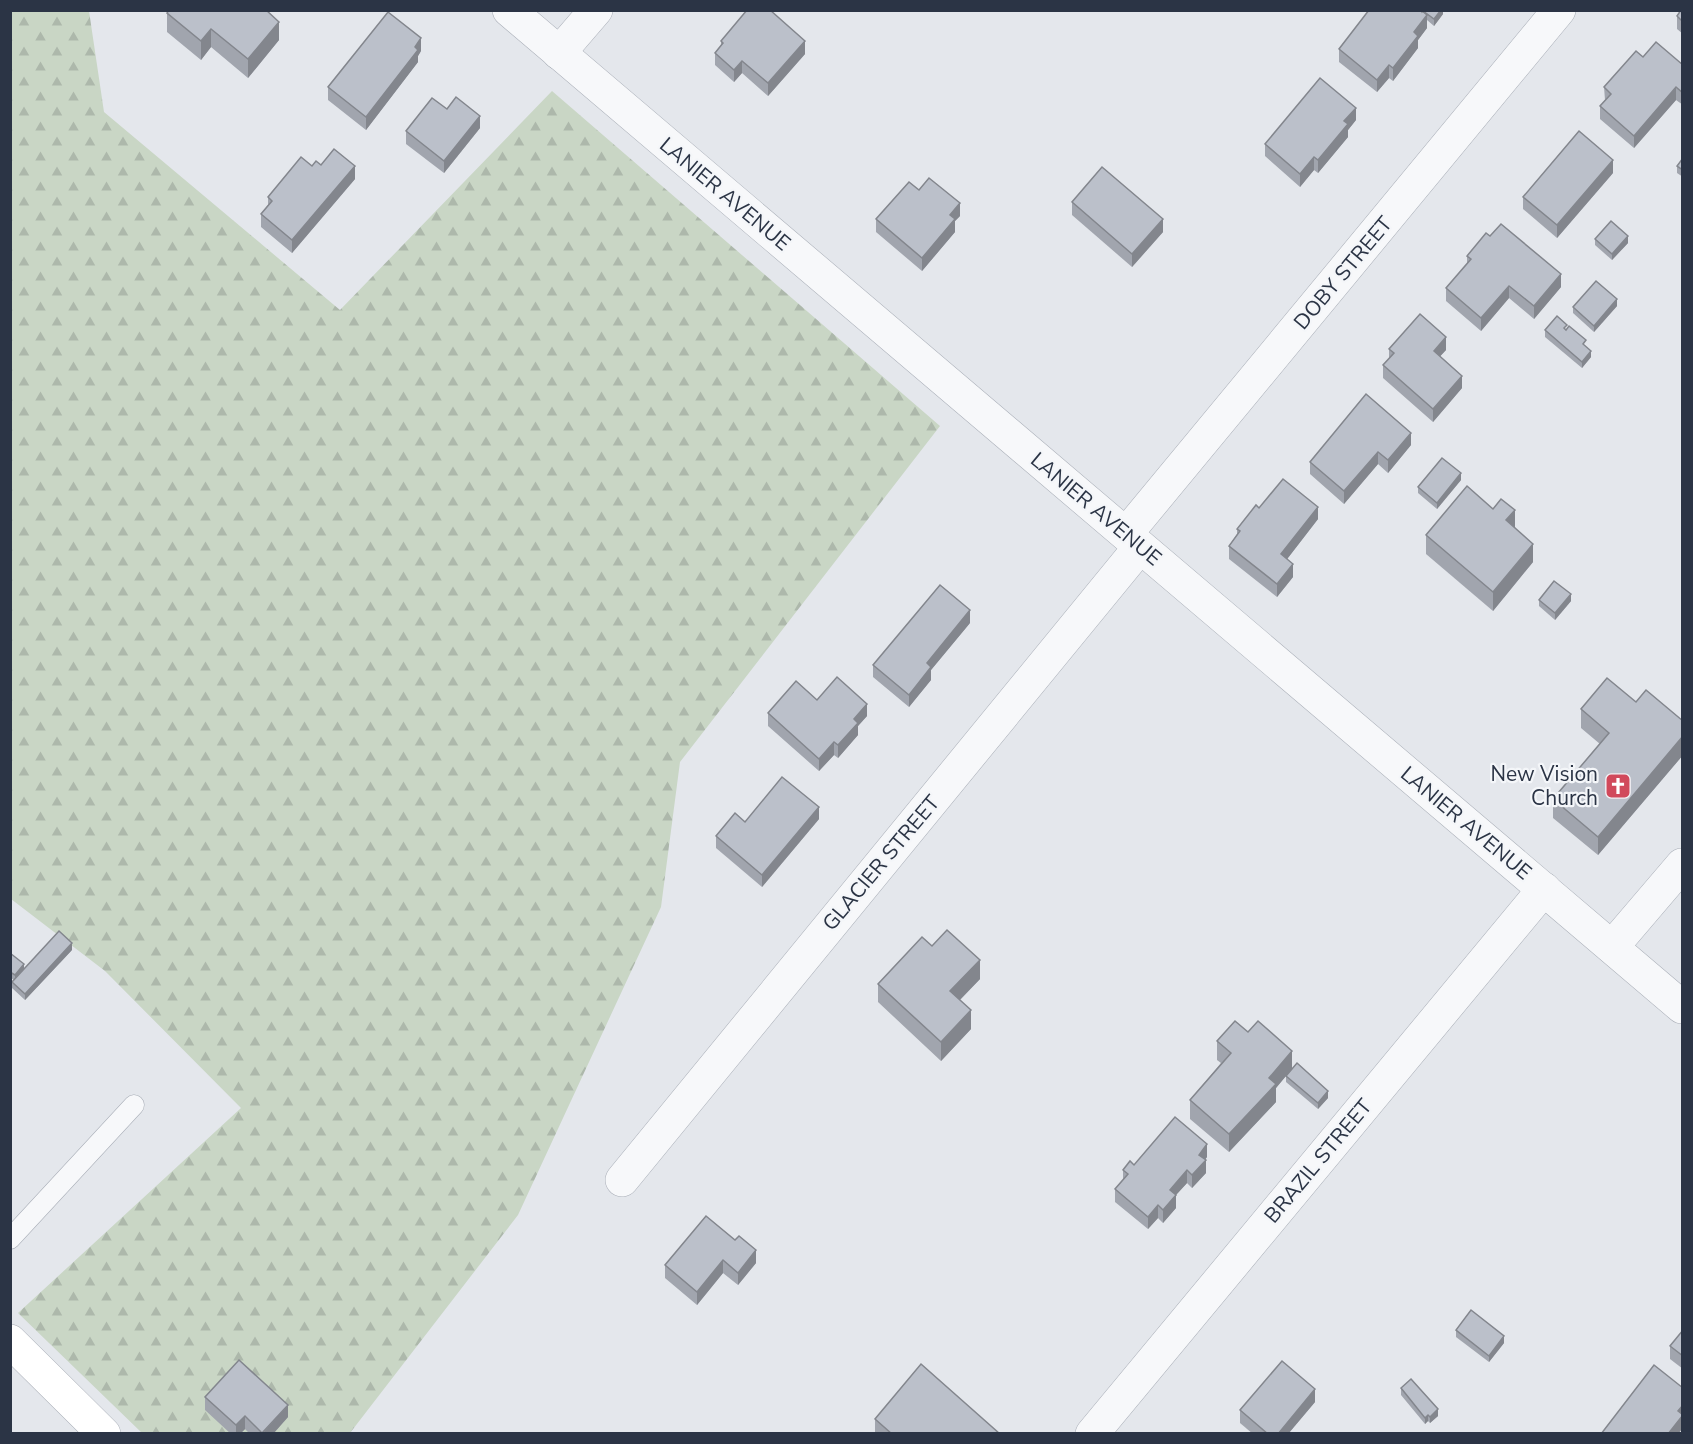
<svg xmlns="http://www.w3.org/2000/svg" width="1693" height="1444" viewBox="0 0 1693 1444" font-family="'Nunito Sans',sans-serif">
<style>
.forest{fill:url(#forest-firs)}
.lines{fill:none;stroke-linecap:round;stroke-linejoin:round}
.service-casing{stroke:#a9aeb7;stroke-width:21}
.minor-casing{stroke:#a9aeb7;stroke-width:34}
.secondary-casing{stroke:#a9aeb7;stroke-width:34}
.service{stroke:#f7f8fa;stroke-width:20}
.minor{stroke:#f7f8fa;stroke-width:33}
.secondary{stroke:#fff;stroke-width:33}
.wall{fill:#a1a5ae}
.shaded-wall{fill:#83868d}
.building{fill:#bbc0ca;stroke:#83868d;stroke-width:1.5}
.labels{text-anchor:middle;stroke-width:4.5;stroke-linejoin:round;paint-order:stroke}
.street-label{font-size:21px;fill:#2b3445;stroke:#f4f6f9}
.poi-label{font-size:21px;fill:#2b3445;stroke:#f4f6f9;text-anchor:end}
</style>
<defs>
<pattern id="forest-firs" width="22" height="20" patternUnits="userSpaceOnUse" patternTransform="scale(1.5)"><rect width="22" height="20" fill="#c9d6c5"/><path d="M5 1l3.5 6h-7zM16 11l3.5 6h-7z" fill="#adb8ab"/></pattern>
</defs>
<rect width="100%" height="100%" fill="#e4e7ec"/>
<!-- forest -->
<path class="forest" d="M10 11H89L104 112 340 310 552 91 940 426 680 762 661 907 518 1215 350 1433H142L18 1313 241 1108 105 971 11 899Z"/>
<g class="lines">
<!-- service casing -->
<g class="service-casing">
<path id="service" d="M10 1239 134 1105"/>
</g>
<!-- minor casing -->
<g class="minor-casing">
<g id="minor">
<path d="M509 10 1682 1007"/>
<path d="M559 53 596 10"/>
<path d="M1126 534 1559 10"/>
<path d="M1612 947 1682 865"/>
<path d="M622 1180 1140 547"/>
<path d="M1092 1434 1544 889"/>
</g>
</g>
<!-- secondary casing -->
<g class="secondary-casing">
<path id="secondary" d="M10 1341 104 1434"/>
</g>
<!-- service -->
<use href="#service" class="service"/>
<!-- minor -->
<use href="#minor" class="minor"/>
<!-- secondary -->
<use href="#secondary" class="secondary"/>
</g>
<!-- wall -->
<g class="wall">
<path d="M168 10H266L279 40 248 78 211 47 201 60 167 32V13Z"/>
<path d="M1369 10H1443V14L1434 26 1427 20V28L1418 40V48L1393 81 1389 78 1377 92 1339 62V49Z"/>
<path d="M1677 10H1683V34L1677 29V16L1680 13Z"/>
<path d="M721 41 805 54 768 96 742 73 734 82 715 65V53L721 46Z"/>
<path d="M421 51 418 56V62L366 130 328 100V87Z"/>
<path d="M1683 65V105L1676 100 1634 148 1600 119V106L1605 100 1604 87Z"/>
<path d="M1356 120 1348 130V137L1318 173 1314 170 1300 187 1265 156V144Z"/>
<path d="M480 128 444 173 406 144V131Z"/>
<path d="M1683 158V177L1677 173V166Z"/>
<path d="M321 165 355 179 292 253 261 227V214L268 205V197L312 166Z"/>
<path d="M1613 173 1557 238 1523 209V197Z"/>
<path d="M919 190 960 216 955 221V232L922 271 876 232V219Z"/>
<path d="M1072 202 1163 232 1132 267 1072 215Z"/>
<path d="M1595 239 1628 243 1612 260 1595 245Z"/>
<path d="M1467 256 1561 287 1534 319 1509 298 1481 331 1446 301V288L1467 264Z"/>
<path d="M1617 306 1594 332 1573 313V307Z"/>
<path d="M1567 329 1591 357 1582 368 1545 337V330Z"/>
<path d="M1389 349 1446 350 1440 356 1462 388 1433 422 1383 378V365L1389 359Z"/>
<path d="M1411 445 1388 473 1378 464 1344 504 1310 474V462Z"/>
<path d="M1461 480 1437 509 1418 493V487Z"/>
<path d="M1259 508 1318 519 1287 559 1293 577 1277 597 1229 559V546L1237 534V529Z"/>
<path d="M1515 527 1533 562 1493 611 1426 554V535Z"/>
<path d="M1539 600 1571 601 1555 620 1539 606Z"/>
<path d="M970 623 931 670V680L909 707 873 677V665Z"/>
<path d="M817 700 867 716 858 726V735L838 758 834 755 819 771 768 726V713Z"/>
<path d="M1636 702 1683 721V755L1598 855 1553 818V799L1600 744 1581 728V709Z"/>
<path d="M819 819 762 887 716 848V836L745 822Z"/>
<path d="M932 946 980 979 960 1000 971 1029 941 1061 878 1002V984Z"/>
<path d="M72 950 25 1000 12 988V982L14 980 11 978 10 953 24 969Z"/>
<path d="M1217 1041 1292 1069 1328 1098 1318 1109 1286 1082V1076L1288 1073 1276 1088V1102L1229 1152 1190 1119V1100L1221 1063 1217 1060Z"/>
<path d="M1207 1157 1205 1160 1206 1173 1192 1188 1187 1183 1176 1195V1208L1163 1223 1158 1218 1148 1229 1115 1202V1189L1123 1180V1170L1134 1165Z"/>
<path d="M706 1216 756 1263 738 1285 723 1273 697 1305 665 1278V1265Z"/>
<path d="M1456 1330 1504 1343 1489 1362 1456 1337Z"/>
<path d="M1683 1330V1369L1670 1359V1346Z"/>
<path d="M1401 1388 1438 1416 1430 1423 1428 1421 1425 1424 1401 1395Z"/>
<path d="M205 1397 288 1417 273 1434H250L245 1429 240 1434H231L205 1410Z"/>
<path d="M1315 1402 1288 1434H1253L1240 1423V1410Z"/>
<path d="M875 1419 1000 1434H875Z"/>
</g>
<!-- shaded-wall -->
<g class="shaded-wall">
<path d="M1441 10H1443V14L1434 26V19Z"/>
<path d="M1427 15V28L1418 40V48L1393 81V68L1414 32Z"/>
<path d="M279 22V40L248 78V59Z"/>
<path d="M211 29V47L201 60V41Z"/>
<path d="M421 38V51L418 56V62L366 130V117Z"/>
<path d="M805 41V54L768 96V83Z"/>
<path d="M742 61V73L734 82V70Z"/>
<path d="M1389 65V78L1377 92V80Z"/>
<path d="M1676 87V100L1634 148V136Z"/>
<path d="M1356 108V120L1348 130V137L1318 173V160L1344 121Z"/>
<path d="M480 116V128L444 173V161Z"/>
<path d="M1314 157V170L1300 187V174Z"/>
<path d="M1613 160V173L1557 238V225Z"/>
<path d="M355 166V179L292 253V240Z"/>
<path d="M960 203V216L955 221V232L922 271V258L950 215Z"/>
<path d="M1163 219V232L1132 267V254Z"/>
<path d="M1628 236V243L1612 260V254Z"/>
<path d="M1561 274V287L1534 319V306Z"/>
<path d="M1509 286V298L1481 331V318Z"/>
<path d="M1617 299V306L1594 332V326Z"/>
<path d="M1446 337V350L1434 363V351Z"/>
<path d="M1591 351V357L1582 368V362Z"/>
<path d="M1462 376V388L1433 422V409Z"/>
<path d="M1411 433V445L1388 473V460Z"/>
<path d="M1378 452V464L1344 504V491Z"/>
<path d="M1461 473V480L1437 509V503Z"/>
<path d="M1318 507V519L1281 567V554Z"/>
<path d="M1515 510V529L1506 520Z"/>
<path d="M1533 544V562L1493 611V592Z"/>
<path d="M1293 564V577L1277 597V584Z"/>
<path d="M1571 594V601L1555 620V613Z"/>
<path d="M970 610V623L931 670V680L909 707V695L927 663Z"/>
<path d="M867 704V716L858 726V735L838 758V745L854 719Z"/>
<path d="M1683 736V755L1598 855V837Z"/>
<path d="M834 742V755L819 771V759Z"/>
<path d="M819 807V819L762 887V875Z"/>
<path d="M72 943V950L25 1000V994Z"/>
<path d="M980 960V979L950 1010V991Z"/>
<path d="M24 964V970L15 981V975Z"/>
<path d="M971 1010V1029L941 1061V1042Z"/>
<path d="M1292 1051V1069L1276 1088V1102L1229 1152V1134L1269 1078Z"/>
<path d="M1328 1091V1098L1318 1109V1103Z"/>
<path d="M1207 1144V1157L1199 1167V1155Z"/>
<path d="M1206 1160V1173L1192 1188V1175Z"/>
<path d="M1187 1170V1183L1176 1195V1208L1163 1223V1210L1170 1190Z"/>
<path d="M1158 1205V1218L1148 1229V1217Z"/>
<path d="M756 1250V1263L738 1285V1273Z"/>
<path d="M723 1260V1273L697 1305V1292Z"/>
<path d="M1504 1336V1343L1489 1362V1356Z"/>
<path d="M1315 1389V1402L1288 1434H1278Z"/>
<path d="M288 1405V1417L273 1434H262Z"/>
<path d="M1683 1405V1428L1678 1434H1668L1678 1411Z"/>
<path d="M1438 1409V1416L1430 1423V1417Z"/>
<path d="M1428 1415V1421L1425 1424V1418Z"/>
<path d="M245 1416V1429L240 1434H236V1425Z"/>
</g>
<!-- building -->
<g class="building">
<path d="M169 10H266L279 22 248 59 211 29 201 41 167 13Z"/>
<path d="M747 10H770L805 41 768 83 742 61 734 70 715 53 723 43 721 41Z"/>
<path d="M1369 10H1421L1427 15 1414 32 1418 36 1393 68 1389 65 1377 80 1339 49Z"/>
<path d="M1421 10H1441L1434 19 1423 11 1422 12Z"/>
<path d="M1681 10H1683V22L1677 16Z"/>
<path d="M388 12 421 38 415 47 418 50 366 117 328 87Z"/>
<path d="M1656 42 1683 65V93L1676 87 1634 136 1600 106 1611 94 1604 87 1636 51 1643 57Z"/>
<path d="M1320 78 1356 108 1344 121 1348 124 1318 160 1314 157 1300 174 1265 144Z"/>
<path d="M456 97 480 116 444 161 406 131 432 98 447 109Z"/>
<path d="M1579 131 1613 160 1557 225 1523 197Z"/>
<path d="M334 149 355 166 292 240 261 214 272 201 268 197 301 157 312 166 316 161 321 165Z"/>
<path d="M1683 158V170L1677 166Z"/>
<path d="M1102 167 1163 219 1132 254 1072 202Z"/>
<path d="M929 178 960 203 950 215 955 219 922 258 876 219 909 182 919 190Z"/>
<path d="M1611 221 1628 236 1612 254 1595 239Z"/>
<path d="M1501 224 1561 274 1534 306 1509 286 1481 318 1446 288 1471 259 1467 256 1486 233 1490 236Z"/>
<path d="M1596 281 1617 299 1594 326 1573 307Z"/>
<path d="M1420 314 1446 337 1434 351 1462 376 1433 409 1383 365 1394 353 1389 349Z"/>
<path d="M1557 316 1567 325 1564 328 1566 330 1569 326 1586 340 1583 344 1591 351 1582 362 1545 330Z"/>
<path d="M1366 394 1411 433 1388 460 1378 452 1344 491 1310 462Z"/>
<path d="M1442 458 1461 473 1437 503 1418 487Z"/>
<path d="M1283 479 1318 507 1281 554 1293 564 1277 584 1229 546 1240 531 1237 529 1256 505 1259 508Z"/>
<path d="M1467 486 1493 509 1501 499 1515 510 1506 520 1533 544 1493 592 1426 535Z"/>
<path d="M1554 581 1571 594 1555 613 1539 600Z"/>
<path d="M940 585 970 610 927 663 931 667 909 695 873 665Z"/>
<path d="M837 677 867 704 854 719 858 723 838 745 834 742 819 759 768 713 796 681 817 700Z"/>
<path d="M1607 678 1636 702 1646 690 1683 721V736L1598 837 1553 799 1609 733 1581 709Z"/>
<path d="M782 777 819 807 762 875 716 836 735 813 745 822Z"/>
<path d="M947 930 980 960 950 991 971 1010 941 1042 878 984 922 937 932 946Z"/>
<path d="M59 931 72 943 25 994 12 982Z"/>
<path d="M10 953 24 964 15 975 10 972Z"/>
<path d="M1235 1021 1248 1032 1258 1021 1292 1051 1269 1078 1276 1084 1229 1134 1190 1100 1231 1053 1217 1041Z"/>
<path d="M1297 1063 1328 1091 1318 1103 1286 1076Z"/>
<path d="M1175 1117 1207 1144 1199 1155 1206 1160 1192 1175 1187 1170 1170 1190 1176 1195 1163 1210 1158 1205 1148 1217 1115 1189 1128 1174 1123 1170 1130 1161 1134 1165Z"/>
<path d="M706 1216 735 1240 739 1236 756 1250 738 1273 723 1260 697 1292 665 1265Z"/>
<path d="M1471 1310 1504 1336 1489 1356 1456 1330Z"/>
<path d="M1683 1330V1356L1670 1346Z"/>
<path d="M239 1360 288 1405 262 1433 245 1416 236 1425 205 1397Z"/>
<path d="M1282 1361 1315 1389 1278 1434H1268L1240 1410Z"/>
<path d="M921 1364 1000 1434H892L875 1419Z"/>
<path d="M1654 1365 1683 1388V1405L1678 1411 1683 1415 1668 1434H1601Z"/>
<path d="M1411 1379 1438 1409 1430 1417 1428 1415 1425 1418 1401 1388Z"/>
</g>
<!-- icons -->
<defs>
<g id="church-square" transform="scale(1.35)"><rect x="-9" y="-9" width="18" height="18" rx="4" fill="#d1495b" stroke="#f4f6f9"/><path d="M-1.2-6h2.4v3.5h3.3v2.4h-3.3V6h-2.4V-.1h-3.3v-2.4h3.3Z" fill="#fff"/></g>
</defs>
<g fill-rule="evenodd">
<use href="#church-square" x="1618" y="786"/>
</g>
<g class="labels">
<!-- street labels -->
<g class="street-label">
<text transform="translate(725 194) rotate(40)" y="7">LANIER AVENUE</text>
<text transform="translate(1343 273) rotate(-50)" y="7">DOBY STREET</text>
<text transform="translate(1096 509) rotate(40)" y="7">LANIER AVENUE</text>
<text transform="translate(1466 823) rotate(40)" y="7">LANIER AVENUE</text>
<text transform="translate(881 863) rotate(-50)" y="7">GLACIER STREET</text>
<text transform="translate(1318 1161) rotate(-50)" y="7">BRAZIL STREET</text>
</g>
<!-- poi labels -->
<g class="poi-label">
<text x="1598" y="781">New Vision<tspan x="1598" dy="24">Church</tspan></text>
</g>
</g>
<!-- border -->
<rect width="1693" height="1444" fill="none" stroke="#2b3445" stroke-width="24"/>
</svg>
